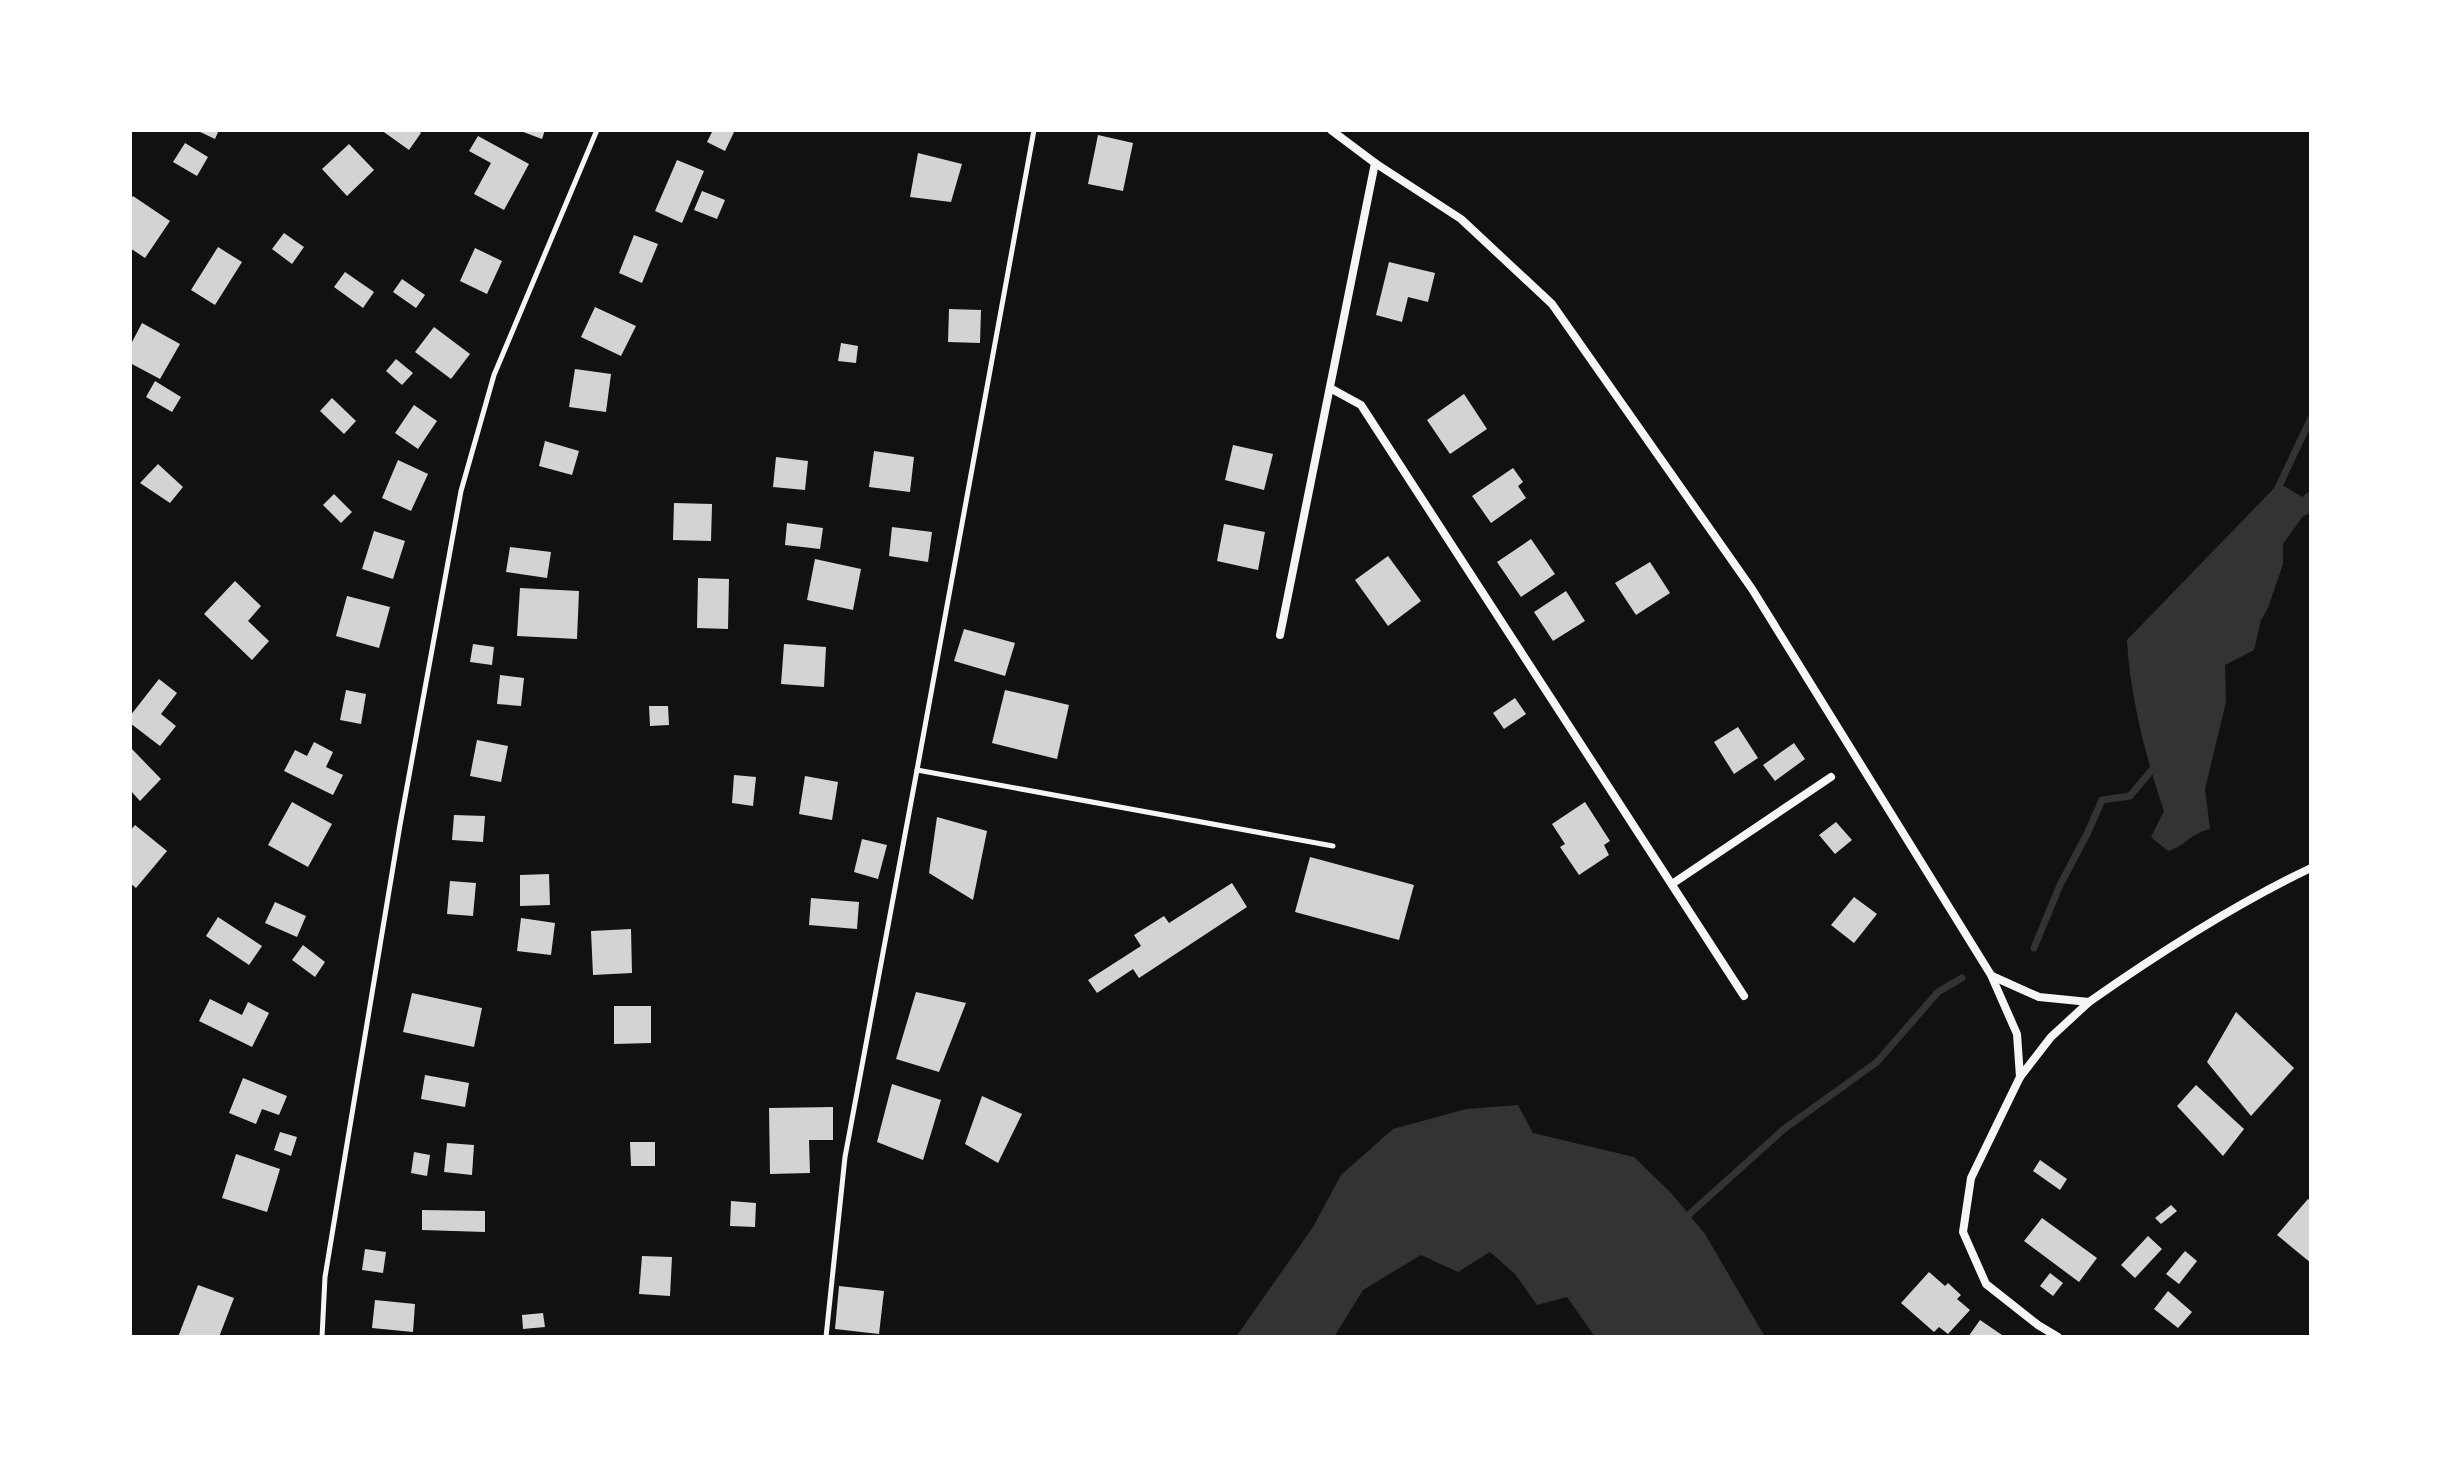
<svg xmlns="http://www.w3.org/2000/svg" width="2441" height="1467" viewBox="0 0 2441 1467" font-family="'Fira Sans',sans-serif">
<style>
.water{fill:#333}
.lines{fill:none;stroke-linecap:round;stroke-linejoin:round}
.stream{stroke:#333;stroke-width:7}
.building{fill:#d3d3d3}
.service{stroke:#f5f5f5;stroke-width:5}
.minor{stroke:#f5f5f5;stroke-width:8}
</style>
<rect width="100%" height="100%" fill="#111"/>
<!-- water -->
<g class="water">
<path d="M2279 483 2302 497 2311 490V513L2303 516 2283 544V564L2268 608 2261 620 2254 650 2225 665 2226 702 2205 789 2210 829C2189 834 2186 846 2168 851L2151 837 2164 811C2146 757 2130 698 2127 640Z"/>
<path d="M1518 1105 1533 1133 1634 1157 1672 1194 1705 1234 1765 1337H1595L1567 1297 1537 1305 1515 1274 1490 1252 1458 1272 1421 1255 1363 1290 1334 1337H1236L1313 1227 1341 1175 1393 1129 1466 1109Z"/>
</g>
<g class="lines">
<!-- stream -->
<g class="stream">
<path d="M2278 488 2311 418"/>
<path d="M2034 948 2060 885 2087 834 2102 800 2130 796 2156 765"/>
<path d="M1684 1219 1784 1129 1877 1062 1938 992 1962 978"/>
</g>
</g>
<!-- building -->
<g class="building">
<path d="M196 130H219L215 139Z"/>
<path d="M381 130H417L421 133 409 150Z"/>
<path d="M518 130H545L542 139Z"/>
<path d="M713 130H735L725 151 707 142Z"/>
<path d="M1098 135 1133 143 1123 191 1088 184Z"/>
<path d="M478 136 529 164 504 210 474 194 491 163 469 151Z"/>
<path d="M185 143 208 157 197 176 173 162Z"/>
<path d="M349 144 374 170 347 196 322 169Z"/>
<path d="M918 153 962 164 951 202 910 197Z"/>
<path d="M677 160 704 171 682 223 655 211Z"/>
<path d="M702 191 725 200 717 219 694 210Z"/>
<path d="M133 196 170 221 145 258 130 248V201Z"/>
<path d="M284 233 304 247 292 264 272 249Z"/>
<path d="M634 235 658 244 642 283 619 273Z"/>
<path d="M218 247 242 262 215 305 191 290Z"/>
<path d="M475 248 502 261 487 294 460 281Z"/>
<path d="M1389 262 1435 273 1428 302 1408 297 1402 322 1376 315Z"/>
<path d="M345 272 374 292 363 308 334 287Z"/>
<path d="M402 279 425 295 416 308 393 292Z"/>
<path d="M595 307 636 326 621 356 581 337Z"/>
<path d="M949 309 981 310 980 343 948 342Z"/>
<path d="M142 323 180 344 160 379 130 363V346Z"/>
<path d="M434 327 470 354 451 379 415 352Z"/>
<path d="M841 343 858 346 856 363 838 361Z"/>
<path d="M396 359 413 373 402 385 386 371Z"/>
<path d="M575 369 611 374 606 412 569 407Z"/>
<path d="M155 381 181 397 172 412 146 397Z"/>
<path d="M1464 394 1487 429 1450 454 1427 420Z"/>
<path d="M332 398 356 421 344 434 320 411Z"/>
<path d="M414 405 437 421 418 449 395 433Z"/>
<path d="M545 441 579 451 572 475 539 466Z"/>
<path d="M1233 445 1273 454 1264 490 1225 480Z"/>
<path d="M874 451 914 457 910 492 869 487Z"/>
<path d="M776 457 808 461 805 490 773 487Z"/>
<path d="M398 460 428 474 411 511 382 498Z"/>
<path d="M158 464 183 487 170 503 140 483Z"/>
<path d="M1513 468 1523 482 1518 486 1526 498 1491 523 1472 496Z"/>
<path d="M334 494 352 512 341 523 323 505Z"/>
<path d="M674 503 712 504 711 541 673 540Z"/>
<path d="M787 523 823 528 820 549 785 545Z"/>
<path d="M1224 524 1265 532 1258 570 1217 561Z"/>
<path d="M892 527 932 532 928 562 889 556Z"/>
<path d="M374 531 405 541 393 579 362 569Z"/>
<path d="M1531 539 1555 574 1521 597 1497 562Z"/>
<path d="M510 547 551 552 547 578 506 572Z"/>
<path d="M1388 556 1421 601 1388 626 1355 580Z"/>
<path d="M815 559 861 569 853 610 807 600Z"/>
<path d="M1650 562 1670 593 1636 615 1615 583Z"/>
<path d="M698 578 729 579 728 629 697 628Z"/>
<path d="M235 581 261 606 248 621 269 641 252 660 204 614Z"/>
<path d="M520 588 579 591 577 639 517 636Z"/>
<path d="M1566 591 1585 621 1553 641 1534 612Z"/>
<path d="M347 596 390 607 379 648 336 636Z"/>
<path d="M964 629 1015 643 1005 676 954 661Z"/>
<path d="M473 644 494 647 492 665 470 662Z"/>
<path d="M784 644 826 647 824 687 781 684Z"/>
<path d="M500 675 524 678 521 706 497 704Z"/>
<path d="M159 679 177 693 161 714 176 726 160 746 130 723V716Z"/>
<path d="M346 690 366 694 361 724 340 720Z"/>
<path d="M1005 690 1069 705 1057 759 992 743Z"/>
<path d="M1515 698 1526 714 1504 729 1493 713Z"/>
<path d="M649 706H668L669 725 650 726Z"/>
<path d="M1738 727 1758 758 1734 774 1714 742Z"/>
<path d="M477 740 508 746 501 782 470 776Z"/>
<path d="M314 742 333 752 326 767 343 775 333 795 284 771 295 750 307 756Z"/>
<path d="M1794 743 1805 759 1775 781 1763 765Z"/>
<path d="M130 747 161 779 140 801 130 790Z"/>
<path d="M734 775 756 777 753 806 732 803Z"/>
<path d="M805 776 838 782 832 820 799 814Z"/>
<path d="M292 802 332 824 308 867 268 845Z"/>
<path d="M1585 802 1610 841 1604 845 1609 855 1579 875 1560 847 1565 844 1552 824Z"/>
<path d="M454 815 485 816 483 842 452 840Z"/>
<path d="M937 817 987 831 973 900 929 873Z"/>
<path d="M1836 822 1852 840 1835 854 1819 835Z"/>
<path d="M135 825 167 851 136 888 130 883V831Z"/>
<path d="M862 839 887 845 878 879 854 872Z"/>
<path d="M1310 857 1414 885 1399 940 1295 912Z"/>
<path d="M549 874 550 905 520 906V875Z"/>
<path d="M450 881 476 883 473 916 447 914Z"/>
<path d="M1232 883 1247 907 1139 978 1133 969 1097 993 1088 980 1141 946 1134 935 1164 916 1169 923Z"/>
<path d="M1854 897 1877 914 1854 943 1831 925Z"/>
<path d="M811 898 859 902 857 929 809 925Z"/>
<path d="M275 902 306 916 297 937 265 923Z"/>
<path d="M218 917 262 946 249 965 206 936Z"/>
<path d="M521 918 555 923 551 955 517 951Z"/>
<path d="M631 929 632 973 593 975 591 931Z"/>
<path d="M303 945 325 962 315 977 292 960Z"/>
<path d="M916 992 966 1003 939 1072 896 1059Z"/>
<path d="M412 993 482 1008 474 1047 403 1032Z"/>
<path d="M210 999 242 1015 248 1002 269 1013 252 1047 199 1021Z"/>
<path d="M614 1006H651V1043L614 1044Z"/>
<path d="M2236 1012 2294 1068 2251 1116 2207 1062Z"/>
<path d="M425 1075 469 1083 465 1107 421 1099Z"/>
<path d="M243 1078 287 1096 279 1115 262 1109 256 1124 229 1113Z"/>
<path d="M892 1084 941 1100 923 1160 877 1142Z"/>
<path d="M2196 1085 2244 1129 2223 1156 2177 1106Z"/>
<path d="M982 1096 1022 1114 998 1163 965 1144Z"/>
<path d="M833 1107V1140H809L810 1173 770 1174 769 1108Z"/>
<path d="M280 1132 297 1137 291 1156 274 1150Z"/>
<path d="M630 1142H655V1166H631Z"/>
<path d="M447 1143 474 1145 472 1175 444 1172Z"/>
<path d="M414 1152 430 1155 427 1176 411 1173Z"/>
<path d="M236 1154 280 1169 267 1212 222 1198Z"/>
<path d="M2040 1160 2067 1179 2060 1190 2033 1171Z"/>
<path d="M2308 1199 2311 1201V1263L2277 1235Z"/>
<path d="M731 1201 756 1203 755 1227 730 1226Z"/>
<path d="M2171 1205 2177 1211 2161 1224 2155 1218Z"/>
<path d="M422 1210 485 1211V1232L422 1230Z"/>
<path d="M2042 1218 2097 1258 2079 1282 2024 1241Z"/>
<path d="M2148 1236 2162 1249 2135 1278 2121 1265Z"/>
<path d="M365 1249 386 1252 383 1273 362 1270Z"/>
<path d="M2185 1251 2197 1261 2179 1284 2166 1274Z"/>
<path d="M642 1256 672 1257 670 1296 639 1294Z"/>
<path d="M1929 1272 1945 1286 1948 1283 1961 1295 1957 1299 1970 1310 1948 1334 1939 1327 1934 1332 1901 1303Z"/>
<path d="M2050 1273 2063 1283 2053 1296 2040 1286Z"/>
<path d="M198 1285 234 1298 219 1337H178Z"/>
<path d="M839 1286 884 1291 879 1334 835 1329Z"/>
<path d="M2168 1291 2192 1312 2178 1328 2154 1309Z"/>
<path d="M375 1300 415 1304 413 1332 372 1328Z"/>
<path d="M543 1313 545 1327 523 1329 522 1315Z"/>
<path d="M1980 1320 2005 1337H1968Z"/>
</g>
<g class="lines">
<!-- service -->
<g class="service">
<path d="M1034 130 917 770 1333 846"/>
<path d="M322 1337 325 1277 345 1156 400 825 461 491 494 375 597 130"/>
<path d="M826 1337 845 1157 917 770"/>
</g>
<!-- minor -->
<g class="minor">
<path d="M1331 130 1375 163 1461 219 1552 304 1752 589 1991 975 2017 1034 2020 1077"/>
<path d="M1330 388 1361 405 1744 996"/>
<path d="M1280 635 1375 163"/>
<path d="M1672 884 1831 777"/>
<path d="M1992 976 2039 997 2089 1002C2159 953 2233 905 2311 868"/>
<path d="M2058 1337 2038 1325 1986 1284 1963 1232 1971 1178 2020 1077 2051 1037 2089 1002"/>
</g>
</g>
<!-- border -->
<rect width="2441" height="1467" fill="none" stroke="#ffffff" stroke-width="264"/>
</svg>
